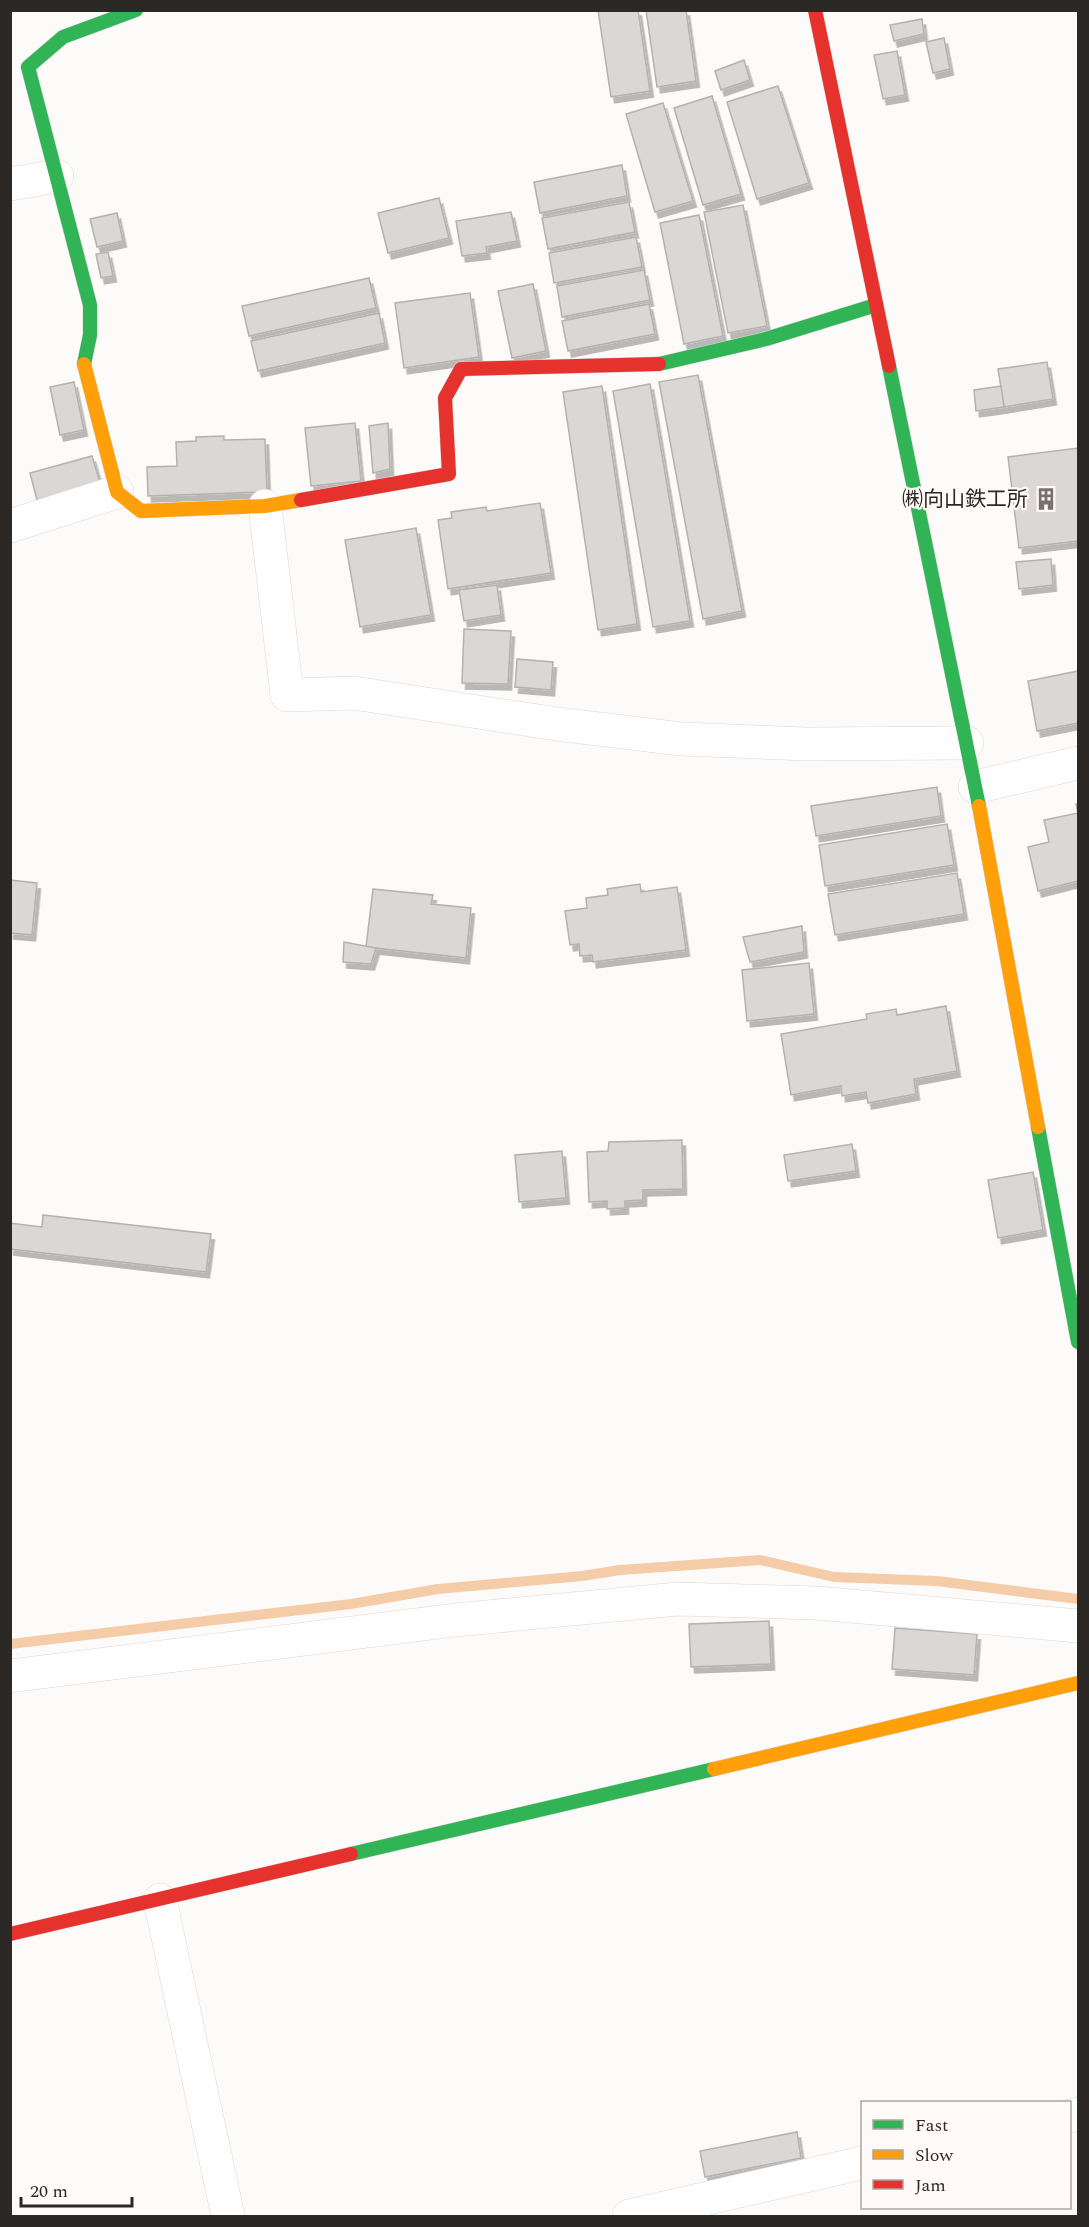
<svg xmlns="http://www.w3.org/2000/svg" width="1089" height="2227" viewBox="0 0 1089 2227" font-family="Spectral,'Noto Sans JP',serif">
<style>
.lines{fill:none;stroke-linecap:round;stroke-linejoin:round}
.stream{stroke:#f4cda8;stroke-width:10}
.building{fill:#dad7d5;stroke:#b4b1af;stroke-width:1.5;filter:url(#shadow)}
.street-casing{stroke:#dbd8d5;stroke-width:34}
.fast-casing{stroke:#dbd8d5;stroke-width:15}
.slow-casing{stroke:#dbd8d5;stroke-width:15}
.jam-casing{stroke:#dbd8d5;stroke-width:15}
.street{stroke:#fffefe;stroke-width:33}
.fast{stroke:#30b455;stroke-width:14}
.slow{stroke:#ff9f0a;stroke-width:14}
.jam{stroke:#e5322d;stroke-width:14}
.labels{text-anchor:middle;stroke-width:4.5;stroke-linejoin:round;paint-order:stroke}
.poi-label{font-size:21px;fill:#2c2825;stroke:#fffaf7;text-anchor:end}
</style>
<defs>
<filter id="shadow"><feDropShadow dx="3.5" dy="6" stdDeviation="0" flood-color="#0004"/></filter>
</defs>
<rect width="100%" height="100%" fill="#fdfbf9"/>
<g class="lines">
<!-- stream -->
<path class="stream" d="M10 1644 351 1604 438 1589 582 1576 620 1570 760 1560 834 1577 937 1581 1078 1599"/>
</g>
<!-- building -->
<g class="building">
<path d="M598 10H638L650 91 611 97Z"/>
<path d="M646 10H686L696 81 657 87Z"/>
<path d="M922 19 924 34 894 41 890 25Z"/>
<path d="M944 38 950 69 933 73 926 42Z"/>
<path d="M897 51 905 95 883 99 874 55Z"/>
<path d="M744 60 750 80 721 90 715 71Z"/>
<path d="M778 86 809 183 757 199 727 102Z"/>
<path d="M712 96 741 194 703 205 674 108Z"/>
<path d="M663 103 693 201 655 212 626 114Z"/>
<path d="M622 165 627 196 540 213 534 182Z"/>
<path d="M439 198 449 238 388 253 378 213Z"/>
<path d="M629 202 635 232 548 249 542 218Z"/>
<path d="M743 205 767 326 728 333 704 212Z"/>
<path d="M511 212 517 241 486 247 487 253 462 256 456 221Z"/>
<path d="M117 213 123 241 97 247 90 219Z"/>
<path d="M699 215 723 336 684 344 660 223Z"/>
<path d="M636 237 642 267 554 283 549 253Z"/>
<path d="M108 252 113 276 101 278 96 254Z"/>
<path d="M644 270 650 300 562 317 557 286Z"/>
<path d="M369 278 376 308 249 336 242 306Z"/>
<path d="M533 284 546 351 512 358 498 291Z"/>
<path d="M470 293 479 357 404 368 395 303Z"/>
<path d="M649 304 655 334 568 351 562 321Z"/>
<path d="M379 313 385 343 258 371 251 341Z"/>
<path d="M1047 362 1053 399 1004 407 998 369Z"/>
<path d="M698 375 742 611 703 619 659 382Z"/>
<path d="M74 382 84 430 60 435 50 387Z"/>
<path d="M650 384 690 621 653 627 613 391Z"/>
<path d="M602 386 637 624 598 630 563 392Z"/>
<path d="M1001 386 1004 407 976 411 974 390Z"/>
<path d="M355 423 361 481 311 486 305 428Z"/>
<path d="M388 423 390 469 373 473 369 426Z"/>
<path d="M224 436V440L265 439 267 492 148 496 147 467 177 466 176 442 196 441V437Z"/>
<path d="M1078 448V541L1019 548 1008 457Z"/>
<path d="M92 456 100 483 37 500 30 473Z"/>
<path d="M540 503 551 573 448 589 438 520 452 518 451 512 486 507 487 511Z"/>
<path d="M416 528 431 615 360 627 345 540Z"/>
<path d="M1051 559 1053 585 1019 589 1016 562Z"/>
<path d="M497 585 501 615 464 621 459 590Z"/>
<path d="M464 629 511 631 508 684 462 683Z"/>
<path d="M517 659 553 662 551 690 515 687Z"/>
<path d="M1078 671V723L1037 731 1028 681Z"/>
<path d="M937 787 941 816 816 836 811 806Z"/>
<path d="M1076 804H1078V881L1038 891 1028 847 1049 842 1044 820 1078 813Z"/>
<path d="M947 824 954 865 825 886 819 845Z"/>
<path d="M957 873 964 914 835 935 828 894Z"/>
<path d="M10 880 37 883 32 935 10 933Z"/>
<path d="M640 884 641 892 677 887 686 950 593 962 592 955 580 956 579 944 570 945 565 911 587 908 586 898 608 895 607 889Z"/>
<path d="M373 889 433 895 431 904 471 908 466 958 366 947Z"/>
<path d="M802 926 804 952 750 962 743 937Z"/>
<path d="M344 942 376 948 371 964 343 962Z"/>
<path d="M809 963 814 1014 747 1021 742 970Z"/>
<path d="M946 1006 957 1071 914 1079 916 1094 868 1103 866 1092 842 1096 841 1086 791 1095 781 1034 867 1019 866 1014 896 1009 897 1015Z"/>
<path d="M682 1140 683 1189 643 1190V1200L625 1201V1208L607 1209V1201L589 1202 587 1152 608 1151 609 1142Z"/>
<path d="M852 1144 856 1171 788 1181 784 1155Z"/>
<path d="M562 1151 566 1198 519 1202 515 1155Z"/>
<path d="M1033 1172 1043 1230 998 1238 988 1180Z"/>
<path d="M43 1215 211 1234 206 1272 10 1249V1223L42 1227Z"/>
<path d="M769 1621 771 1664 691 1667 689 1624Z"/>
<path d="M895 1628 977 1634 974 1675 892 1669Z"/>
<path d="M797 2132 801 2158 705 2177 700 2151Z"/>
</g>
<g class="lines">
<!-- street casing -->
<g class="street-casing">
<g id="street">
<path d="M10 184 57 176"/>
<path d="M265 506 287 695 354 693 557 724 681 739 806 744 967 743"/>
<path d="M10 526 117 492"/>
<path d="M975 787 1078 763"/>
<path d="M10 1676 455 1620 678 1599 817 1603 1078 1626"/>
<path d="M160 1900 228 2216"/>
<path d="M1070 2116 1078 2114"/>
<path d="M629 2216 862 2163"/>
</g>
</g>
<!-- fast casing -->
<g class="fast-casing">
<g id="fast">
<path d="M84 364 90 335V305L28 67 63 37 136 10"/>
<path d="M659 364 766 339 876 305"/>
<path d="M889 366 979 806"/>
<path d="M1038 1127 1078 1342"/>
<path d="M351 1854 714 1769"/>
</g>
</g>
<!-- slow casing -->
<g class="slow-casing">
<g id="slow">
<path d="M84 364 117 492 141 511 265 506 301 500"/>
<path d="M979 806 1038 1127"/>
<path d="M714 1769 1078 1683"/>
</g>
</g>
<!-- jam casing -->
<g class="jam-casing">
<g id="jam">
<path d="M815 10 889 366"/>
<path d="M301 500 449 474 445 398 461 369 659 364"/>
<path d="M10 1934 351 1854"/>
</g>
</g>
<!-- street -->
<use href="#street" class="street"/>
<!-- fast -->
<use href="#fast" class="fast"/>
<!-- slow -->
<use href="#slow" class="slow"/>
<!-- jam -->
<use href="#jam" class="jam"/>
</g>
<!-- icons -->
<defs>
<g id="building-bare" transform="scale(1.8)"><path d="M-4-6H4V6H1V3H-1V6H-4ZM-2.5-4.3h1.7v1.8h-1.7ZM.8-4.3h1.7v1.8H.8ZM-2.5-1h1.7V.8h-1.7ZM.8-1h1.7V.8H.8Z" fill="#75726f" stroke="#fffaf7" stroke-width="2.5" paint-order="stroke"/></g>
</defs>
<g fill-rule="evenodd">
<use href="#building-bare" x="1046" y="499"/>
</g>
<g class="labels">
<!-- poi labels -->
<g class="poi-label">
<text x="1028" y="506">㈱向山鉄工所</text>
</g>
</g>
<!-- border -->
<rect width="1089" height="2227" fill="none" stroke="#2c2825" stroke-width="24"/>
<!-- legend -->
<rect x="861" y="2101" width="210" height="108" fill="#fffaf7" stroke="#aba6a3" stroke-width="1.5"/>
<rect x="873" y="2120" width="30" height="9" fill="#30b455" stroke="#aba6a3" stroke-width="1.5"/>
<text x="915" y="2131" font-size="18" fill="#2c2825">Fast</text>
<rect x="873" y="2150" width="30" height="9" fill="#ff9f0a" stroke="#aba6a3" stroke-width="1.5"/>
<text x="915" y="2161" font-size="18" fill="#2c2825">Slow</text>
<rect x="873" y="2180" width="30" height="9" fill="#e5322d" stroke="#aba6a3" stroke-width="1.5"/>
<text x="915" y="2191" font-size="18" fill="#2c2825">Jam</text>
<!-- scale -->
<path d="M21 2197v9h111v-9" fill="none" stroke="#2c2825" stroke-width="3"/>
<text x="30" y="2197" font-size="18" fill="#2c2825" stroke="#fffaf7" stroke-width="4.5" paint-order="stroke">20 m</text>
</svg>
